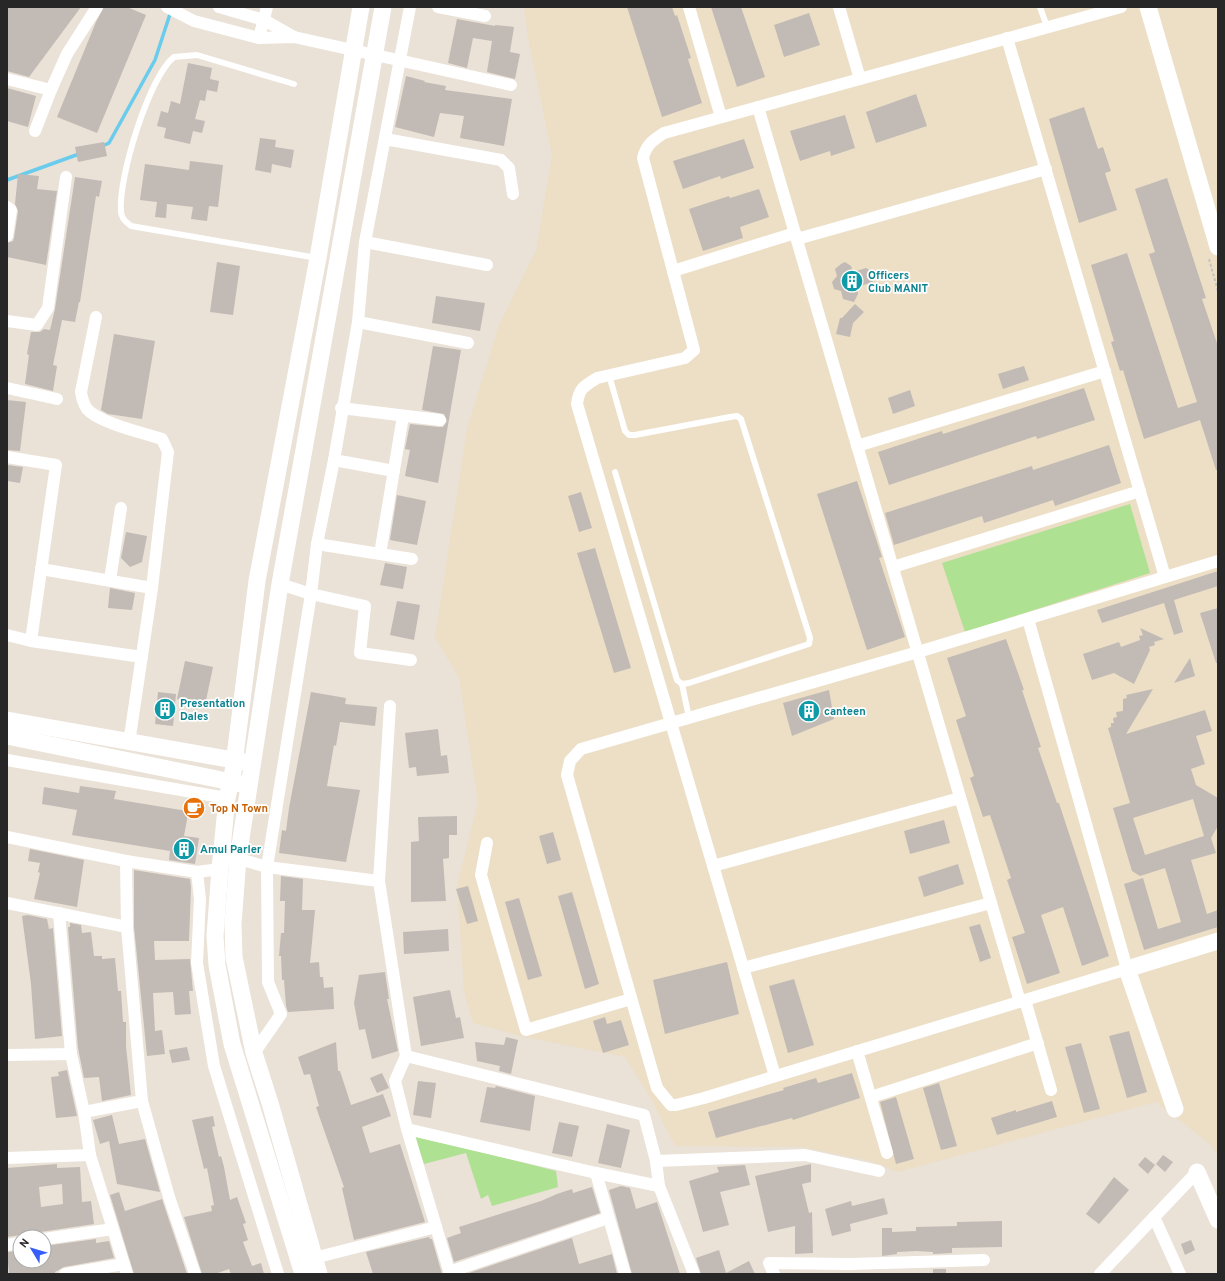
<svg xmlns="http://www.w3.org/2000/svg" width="1225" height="1281" viewBox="0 0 1225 1281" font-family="Overpass,sans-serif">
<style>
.education{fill:#ecdfc6}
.green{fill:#afe193}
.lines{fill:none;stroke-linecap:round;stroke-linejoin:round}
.stream{stroke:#69cced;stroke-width:3.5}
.building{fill:#c2bbb5;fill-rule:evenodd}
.path{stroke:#c3c3c3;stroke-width:2;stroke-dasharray:3 2;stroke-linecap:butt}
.lane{stroke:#fff;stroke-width:6}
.street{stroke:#fff;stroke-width:12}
.secondary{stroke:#fff;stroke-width:17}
.labels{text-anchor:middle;stroke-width:3.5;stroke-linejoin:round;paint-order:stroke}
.culture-label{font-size:11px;font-weight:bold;fill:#0d838f;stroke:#fff;text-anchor:start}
.food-label{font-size:11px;font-weight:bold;fill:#c56008;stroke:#fff;text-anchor:start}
</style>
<rect width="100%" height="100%" fill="#eae1d7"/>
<!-- education -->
<path class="education" d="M524 7H1218V1156L1211 1145 1156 1102 898 1172 870 1161 802 1147 675 1146 650 1097 625 1057 525 1037 473 1023 464 991 457 885 478 803 459 678 435 637 467 429 499 325 536 250 552 155 528 38Z"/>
<!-- green -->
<g class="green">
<path d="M1130 504 1150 573 965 632 942 563Z"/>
<path d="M414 1135 556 1171 558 1187 492 1206 488 1195 481 1199 466 1153 424 1164Z"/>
</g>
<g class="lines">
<!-- stream -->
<g class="stream">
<path d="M100 147 109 143 155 60 171 11"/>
<path d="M7 180 79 154"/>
</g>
</g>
<!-- building -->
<g class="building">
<path d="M7 7H81L29 77 7 71Z"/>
<path d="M104 7H127L146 15 97 133 57 117 96 22Z"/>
<path d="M627 7H672L675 16 677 15 691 58 688 59 702 103 662 117Z"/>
<path d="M711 7H741L765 77 737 87Z"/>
<path d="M809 13 820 45 784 57 774 25Z"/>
<path d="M457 19 495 26V25L514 27 510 52 520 54 515 79 487 72 492 41 473 38 467 68 448 63Z"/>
<path d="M188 63 212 68 210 79 219 81 217 92 207 90 205 101 200 100 195 119 205 121 202 133 193 131 190 144 164 138 166 128 157 126 161 111 168 113 171 101 180 104Z"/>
<path d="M406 76 425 81 424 82 446 86 445 90 512 99 504 146 460 138 464 116 440 113 434 137 395 127Z"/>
<path d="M7 88 36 96 28 127 7 121Z"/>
<path d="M916 94 927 126 876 143 866 112Z"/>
<path d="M1084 107 1098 149 1103 147 1111 171 1105 173 1117 210 1079 223 1049 119Z"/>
<path d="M845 115 855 148 831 156 830 151 800 161 790 131Z"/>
<path d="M260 138 276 140 275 147 294 150 291 168 272 164 271 173 255 170Z"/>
<path d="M744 139 754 168 721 179 720 176 683 189 673 161Z"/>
<path d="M104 142 107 156 78 162 75 147Z"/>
<path d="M190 161 223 165 218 207 209 206 207 221 191 219 193 207 167 204 166 218 155 217 157 202 140 200 145 164 189 170Z"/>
<path d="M18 174 39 176 37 189 57 191 46 265 7 257V243L13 241 14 238 18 211 15 204Z"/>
<path d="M75 177 102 181 99 197 96 196 80 302H79L75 322 62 320 53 365 57 366 53 391 25 384 29 355 27 354 31 332H40L44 329 50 330 55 309Z"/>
<path d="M1167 178 1206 298 1202 299 1218 346V470H1216L1200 420 1144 439 1123 370 1120 371 1111 342 1114 341 1091 265 1127 253 1178 408 1197 402 1149 254 1155 252 1135 189Z"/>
<path d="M759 189 769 217 740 227 743 238 703 251 689 209 729 196 730 198Z"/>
<path d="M217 262 240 266 233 315 210 312Z"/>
<path d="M845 262 851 266 853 272 866 268 871 271 873 282 857 287 858 294 854 302 843 299 841 291 834 289 832 282 837 276 835 269 841 264Z"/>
<path d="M436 296 485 303 480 331 432 323Z"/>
<path d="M855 304 864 312 853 323 850 337 836 334 840 318H842Z"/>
<path d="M114 334 155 341 142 419 108 414 101 410Z"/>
<path d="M433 346 461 350 438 483 405 476 410 450 405 449 410 424 439 427H443L447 421 444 414 422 410Z"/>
<path d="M1024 366 1029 380 1003 389 998 374Z"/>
<path d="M1084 388 1095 420 1037 439 1036 436 889 485 878 452 942 431 943 434Z"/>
<path d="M910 390 915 406 893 414 888 398Z"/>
<path d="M7 400 26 402 20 451 7 450Z"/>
<path d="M1109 445 1121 483 1055 506 1053 500 984 523 982 516 894 545 885 513 1032 466 1033 470Z"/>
<path d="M7 465 23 467 20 483 7 481Z"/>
<path d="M857 481 882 557 879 558 905 637 867 650 817 494Z"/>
<path d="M581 492 592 528 579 532 568 496Z"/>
<path d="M397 495 426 501 417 545 390 540Z"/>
<path d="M126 532 147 536 142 562 130 567 121 558Z"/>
<path d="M595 548 631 668 614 673 577 553Z"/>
<path d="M385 563 407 567 403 589 380 585Z"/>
<path d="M1218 571V586L1174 600 1183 632 1174 635 1164 603 1102 623 1097 610Z"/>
<path d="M110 588 135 593 132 610 108 608Z"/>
<path d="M397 601 420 605 414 640 390 635Z"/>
<path d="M1218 608V663H1216L1200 613Z"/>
<path d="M1140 628 1164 639 1154 642 1155 645 1149 647 1150 650 1134 684 1114 673 1092 680 1083 654 1119 642 1121 647 1140 640 1139 636 1143 635Z"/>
<path d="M1006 639 1024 690H1022L1041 747 1038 748 1057 803H1059L1109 956 1082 966 1063 907 1041 915 1060 973 1027 984 1012 937 1025 933 1007 880 1011 878 990 815 983 817 970 778 974 776 956 720 966 716 947 658Z"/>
<path d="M1190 658 1195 676 1174 683Z"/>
<path d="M185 661 213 667 205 705 177 699Z"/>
<path d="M1153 689 1126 734 1205 710 1212 731 1196 736 1205 764 1191 769 1196 785 1218 798V826L1211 838 1216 853 1191 860 1207 914 1218 910V927L1144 950 1124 884 1143 878 1158 929 1181 922 1165 868 1140 876 1132 871 1113 808 1130 803 1108 728 1111 727V723H1114L1113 718 1117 717 1116 712 1123 711V699L1127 698 1126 695ZM1193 799 1204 836 1145 855 1133 818Z"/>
<path d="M829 690 834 719 792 736 783 703Z"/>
<path d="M158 692 176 694 173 726 155 724Z"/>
<path d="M311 692 346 698 345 704 377 707 375 726 340 722 336 746 334 745 327 786 360 790 346 862 279 853 282 830 286 831 289 808Z"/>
<path d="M438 729 441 756 447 755 449 773 417 776 416 767 409 768 405 733Z"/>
<path d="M80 786 116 791 114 799 187 811 188 802 201 803 199 815 188 814 184 836 199 838 195 864 169 860 170 851 72 835 77 810 42 804 44 787 79 793Z"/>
<path d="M457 816V835H449V858L443 859 446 901 411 902V842L419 841 418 817Z"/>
<path d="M944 820 950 843 910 854 904 831Z"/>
<path d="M553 832 561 860 547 864 539 836Z"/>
<path d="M30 849 84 860 77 907 34 899 40 873 38 872 40 863 28 861Z"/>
<path d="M958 864 964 884 924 897 918 877Z"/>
<path d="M134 870 190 879 191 887 189 941H154L155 960 190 959 193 991H189L191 1014 175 1015 173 992 153 993 155 1031 162 1030 165 1054 147 1056 134 927Z"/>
<path d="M281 876 303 879 302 910H315L310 963 319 962 320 977H323L324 988 333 987 334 1009 288 1012 286 1006 284 980H282L281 956H279L281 933H284L285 901H280Z"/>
<path d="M468 886 478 921 467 924 456 889Z"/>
<path d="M572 892 599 984 585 989 558 896Z"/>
<path d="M519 898 542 976 528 980 505 902Z"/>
<path d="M28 915 47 919 49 929 53 928 62 1036 35 1039 31 984 22 916Z"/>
<path d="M70 923 81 925 82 933 91 932 94 956H102V959L115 958 118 991H121L123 1022H126V1046L131 1095 102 1101 99 1077 84 1078 78 1048 68 927H70Z"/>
<path d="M980 924 991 958 980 962 969 927Z"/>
<path d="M448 929 449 951 404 954 403 932Z"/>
<path d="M727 962 739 1014 665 1034 653 980Z"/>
<path d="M385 972 389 999H387L398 1051 372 1059 365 1029 359 1030 354 1003 359 975Z"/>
<path d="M794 979 814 1045 788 1053 769 986Z"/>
<path d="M450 990 456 1018 460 1017 464 1038 421 1046 413 997Z"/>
<path d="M605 1017 607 1024 621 1020 629 1045 603 1053 593 1021Z"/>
<path d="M1129 1031 1147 1092 1127 1098 1109 1036Z"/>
<path d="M506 1037 518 1040 511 1074 499 1071 500 1066 477 1061 475 1042 504 1045Z"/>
<path d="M336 1042 338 1071H340L351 1105 383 1094 391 1116 362 1127 370 1153 400 1144 425 1222 354 1240 342 1188 344 1187 316 1107 319 1106 310 1074 304 1075 298 1057Z"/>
<path d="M1081 1043 1100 1109 1084 1113 1065 1047Z"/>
<path d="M187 1047 190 1060 172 1063 169 1050Z"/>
<path d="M67 1070 77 1116 56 1118 51 1077 59 1076 58 1072Z"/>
<path d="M382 1073 389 1088 377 1093 370 1078Z"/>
<path d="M852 1073 860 1098 793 1120 792 1118 716 1138 708 1112 784 1090 783 1088 816 1078 818 1083Z"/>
<path d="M418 1081 436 1083 431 1118 413 1115Z"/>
<path d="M939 1083 957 1146 941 1150 923 1088Z"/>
<path d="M496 1086 535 1096 530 1131 480 1122 487 1087 495 1088Z"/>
<path d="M896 1097 914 1159 896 1164 880 1102Z"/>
<path d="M1052 1101 1057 1117 997 1135 991 1118 1016 1110V1112Z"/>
<path d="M112 1115 119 1144 145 1139 160 1192 117 1184 109 1141 100 1144 93 1120Z"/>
<path d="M213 1116 215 1126 212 1127 219 1157 221 1156 224 1167 230 1200 237 1197 246 1223 243 1224 248 1240 243 1242 252 1266 261 1263 264 1274H231L229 1269 215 1274H202L184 1217 212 1211 211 1206 214 1205 207 1168 204 1169 192 1120Z"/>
<path d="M559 1122 579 1126 572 1157 552 1153Z"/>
<path d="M607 1124 630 1130 621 1168 598 1163Z"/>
<path d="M1163 1155 1173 1162 1165 1172 1156 1164Z"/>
<path d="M1145 1157 1155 1165 1148 1174 1138 1165Z"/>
<path d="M57 1164V1168L80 1167 82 1202 91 1201 94 1224 7 1237V1168ZM62 1184 63 1204 41 1207 39 1187Z"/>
<path d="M811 1164V1182L802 1184 809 1213 812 1212 813 1253 795 1254V1226L768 1232 755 1176Z"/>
<path d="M745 1165 750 1185 720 1192 729 1225 703 1232 689 1181 719 1172 717 1167Z"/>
<path d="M1114 1177 1129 1190 1099 1224 1086 1214Z"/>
<path d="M621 1186 630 1188 636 1209 657 1202 680 1274H632L609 1190Z"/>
<path d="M592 1187 600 1213 454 1262 447 1238 461 1233 459 1227 541 1201 557 1194 572 1189 573 1193Z"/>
<path d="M119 1192 125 1211 162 1199 187 1274H134L110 1195Z"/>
<path d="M884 1198 888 1214 850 1224 851 1231 832 1236 825 1209 851 1201 852 1206Z"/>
<path d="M1002 1221V1247L952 1248V1253L933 1254V1252L917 1251 897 1252V1254L882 1256V1228H892V1232L916 1231V1227L957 1226V1222Z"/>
<path d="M429 1237 430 1239H432L442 1274H373L366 1252Z"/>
<path d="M572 1238 579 1264 612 1254 617 1274H466Z"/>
<path d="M96 1239V1243L109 1241 114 1258 64 1267 55 1272V1274H9L7 1252 20 1251V1261H44V1246Z"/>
<path d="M1191 1240 1195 1250 1185 1255 1181 1244Z"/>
<path d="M719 1250 726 1273 749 1261 755 1274H701L696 1258Z"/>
<rect x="933" y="1269" width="13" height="5"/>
</g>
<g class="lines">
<!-- path -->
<path class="path" d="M1209 259 1218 291"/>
<!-- lane -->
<g class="lane">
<path d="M1040 7 1047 27"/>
<path d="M294 84 197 55 174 57C149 76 118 179 121 211 121 218 126 222 131 226L317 258"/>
<path d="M609 375 625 431 629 435H635L730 417 737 416 741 419 810 638 809 644 689 683 682 684 677 680 615 472"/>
<path d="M682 684 689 718"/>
</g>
<!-- street -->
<g class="street">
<path d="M167 7 194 21 259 38 294 37 511 85"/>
<path d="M219 7 264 20 294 37"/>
<path d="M438 7 485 16"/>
<path d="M689 7 721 117"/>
<path d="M839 7 860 79"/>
<path d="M259 38 267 7"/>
<path d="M1007 38 1165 577"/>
<path d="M7 79 51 90 67 54 97 7"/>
<path d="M758 107 1020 1002"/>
<path d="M35 131 51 90"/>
<path d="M385 139 501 160 509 168 513 194"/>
<path d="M7 207 11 210 7 236"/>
<path d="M797 239 1046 169"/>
<path d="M365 242 487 265"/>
<path d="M673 271 795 233"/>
<path d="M96 317 81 392C82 399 83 403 87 409 99 423 144 433 162 439L168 452 152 588 129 743"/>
<path d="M7 321 37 325 48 308 66 177"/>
<path d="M358 322 468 343"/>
<path d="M7 388 57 399"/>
<path d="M341 408 440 420"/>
<path d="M857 446 1105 371"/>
<path d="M7 457 56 465 31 641"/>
<path d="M334 460 394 471"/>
<path d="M317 544 380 554 403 416"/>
<path d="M380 554 412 559"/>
<path d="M893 567 1140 491"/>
<path d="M41 569 152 588"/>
<path d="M110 580 121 508"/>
<path d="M280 584 311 594 365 606 360 653 411 660"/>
<path d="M1028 619 1127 969 704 1098 676 1105H671L657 1088 567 775 570 761 581 749 918 652 1218 561"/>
<path d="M7 635 31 641 142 657"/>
<path d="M390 706 379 881 406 1056 395 1081 407 1129 450 1274"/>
<path d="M7 760 227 798"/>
<path d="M7 837 126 861 197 872 220 869"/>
<path d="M487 843 481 875 526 1030 631 999"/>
<path d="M232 857 267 867 379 881"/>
<path d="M126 861 127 927 142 1101 169 1197 195 1274"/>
<path d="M713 866 960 798"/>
<path d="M197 872 200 899 197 963 214 1066 278 1274"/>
<path d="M7 903 127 927"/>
<path d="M59 913 71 1054 84 1112 90 1155 127 1274"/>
<path d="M743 968 991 903"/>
<path d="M1025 1000 1051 1090"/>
<path d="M857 1051 887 1153"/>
<path d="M254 1053 281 1014 268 982 267 867 311 594 317 544 334 460 358 322 365 242 410 7"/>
<path d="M7 1055 71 1054"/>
<path d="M406 1056 644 1115 656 1161 659 1186 694 1274"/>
<path d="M775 1076 577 404C579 388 584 386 597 378L685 358 694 350 643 158C646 145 653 140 664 133L1121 7"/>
<path d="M871 1097 1038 1043"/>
<path d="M84 1112 142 1101"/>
<path d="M407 1129 596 1173 659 1186"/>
<path d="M7 1158 90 1155"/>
<path d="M656 1161 805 1155 879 1171"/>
<path d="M596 1173 625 1274"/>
<path d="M1154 1217 1180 1274"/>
<path d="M44 1239 113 1229"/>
<path d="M7 1245 20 1243"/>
<path d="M314 1258 436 1227"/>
<path d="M449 1272 608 1218"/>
<path d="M65 1274 124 1264"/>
<path d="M774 1274 769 1263 850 1264 984 1260"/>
<path d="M1100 1274 1197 1172"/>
</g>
<!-- secondary -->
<g class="secondary">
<path d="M1148 7 1218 247"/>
<path d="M7 720 245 762"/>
<path d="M7 736 241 784"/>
<path d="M1175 1109 1127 969 1218 941"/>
<path d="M1197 1172 1218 1220"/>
<path d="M303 1274 232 1044 217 965 215 936 220 869 227 798 233 772 257 581 318 258 361 7"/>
<path d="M319 1274 270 1103 254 1053 234 957 233 924 238 858 280 584 383 7"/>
</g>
</g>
<!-- icons -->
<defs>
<g id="building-disc" transform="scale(1.15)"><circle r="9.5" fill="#0f9aa8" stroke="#fff"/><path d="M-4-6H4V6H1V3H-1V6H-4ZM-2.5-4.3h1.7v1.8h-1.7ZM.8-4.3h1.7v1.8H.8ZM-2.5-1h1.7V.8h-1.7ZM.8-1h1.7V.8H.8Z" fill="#fff"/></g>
<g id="cafe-disc" transform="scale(1.15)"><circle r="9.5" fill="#e8710a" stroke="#fff"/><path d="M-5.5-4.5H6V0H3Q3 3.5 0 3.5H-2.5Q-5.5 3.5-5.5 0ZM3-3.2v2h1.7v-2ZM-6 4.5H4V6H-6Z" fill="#fff"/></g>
</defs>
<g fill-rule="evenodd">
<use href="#building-disc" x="852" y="281"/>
<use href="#building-disc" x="165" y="709"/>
<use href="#building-disc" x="809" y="711"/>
<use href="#cafe-disc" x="194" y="808"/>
<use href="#building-disc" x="184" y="849"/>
</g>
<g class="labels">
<!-- culture labels -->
<g class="culture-label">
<text x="868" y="279">Officers<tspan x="868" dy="13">Club MANIT</tspan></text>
<text x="180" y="707">Presentation<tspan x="180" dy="13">Dales</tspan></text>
<text x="824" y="715">canteen</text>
<text x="200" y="853">Amul Parler</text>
</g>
<!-- food labels -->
<g class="food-label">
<text x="210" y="812">Top N Town</text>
</g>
</g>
<!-- border -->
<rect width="1225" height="1281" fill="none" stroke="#272727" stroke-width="16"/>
<!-- north arrow -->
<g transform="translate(32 1249) rotate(308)"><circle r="19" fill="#ffffff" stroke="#a9a9a9"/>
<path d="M0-3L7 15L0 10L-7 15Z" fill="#365df8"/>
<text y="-6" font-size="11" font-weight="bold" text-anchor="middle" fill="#272727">N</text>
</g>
</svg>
